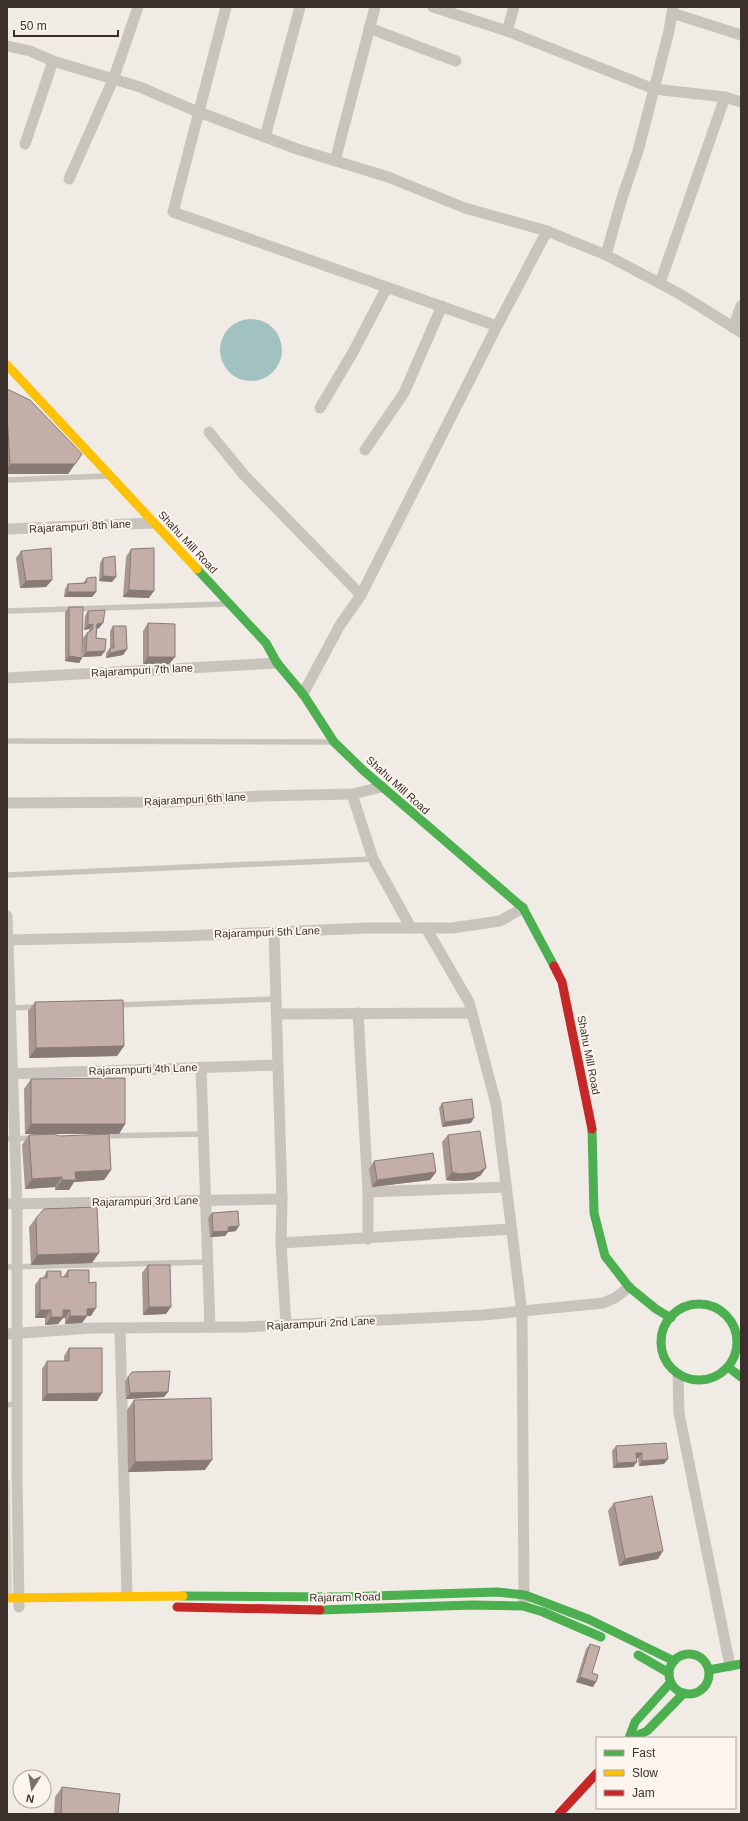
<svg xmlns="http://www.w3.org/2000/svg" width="748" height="1821" viewBox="0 0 748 1821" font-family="Arial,sans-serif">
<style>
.green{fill:#d1d6bf}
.water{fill:#a1c2c1}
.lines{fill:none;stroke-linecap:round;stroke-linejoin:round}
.lane{stroke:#c9c3be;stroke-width:5.5}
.street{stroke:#c9c3be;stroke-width:11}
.fast{stroke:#4caf50;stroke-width:9}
.slow{stroke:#ffc107;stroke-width:9}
.jam{stroke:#c62828;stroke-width:9}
.wall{fill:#a89690}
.shaded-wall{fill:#887a75}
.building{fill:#c3afa7;stroke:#887a75}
.labels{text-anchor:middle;stroke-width:4;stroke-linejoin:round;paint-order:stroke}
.street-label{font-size:11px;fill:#3b302b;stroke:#fbf5ee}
</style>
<rect width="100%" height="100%" fill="#f0ebe5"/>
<!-- green -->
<path class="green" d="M7 1480H10L12 1595H7Z"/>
<!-- water -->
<circle class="water" cx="251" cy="350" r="31"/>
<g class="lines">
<!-- lane -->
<g class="lane">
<path d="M7 480 107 476"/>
<path d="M7 611 225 604"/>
<path d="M7 741 331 742"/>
<path d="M7 875 373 859"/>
<path d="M117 1005 276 999"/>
<path d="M9 1008 39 1007"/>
<path d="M103 1136 203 1134"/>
<path d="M7 1139 35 1138"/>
<path d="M7 1267 208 1262"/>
<path d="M7 1405 17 1404"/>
</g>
<!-- street -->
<g class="street">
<path d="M226 7 173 212 497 326"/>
<path d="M433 7 507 31 654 89 725 97 741 102"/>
<path d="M672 13 741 35"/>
<path d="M369 28 456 61"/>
<path d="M507 31 514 7"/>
<path d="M7 46 30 51 53 61 140 87 191 109 297 149 388 177 465 208 547 231 606 255 678 293 741 332"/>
<path d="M265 137 300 7"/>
<path d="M25 144 53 61"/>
<path d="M335 161 375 7"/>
<path d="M69 179 113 80 138 7"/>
<path d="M606 255 622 198 638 151 669 31 673 7"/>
<path d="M660 283 725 97"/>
<path d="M733 328 741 306"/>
<path d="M320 408 352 354 387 287"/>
<path d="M209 432 244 475 361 595"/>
<path d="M365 450 404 393 442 306"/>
<path d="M7 529 153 523"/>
<path d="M7 678 277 663"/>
<path d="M303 694 340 625 361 595 497 326 547 231"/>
<path d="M352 794 373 859 411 928"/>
<path d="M7 803 169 802 260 796 352 794 382 787"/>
<path d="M7 916 17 1204V1472L19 1607"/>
<path d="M426 928 469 1002 496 1104 522 1313 524 1601"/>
<path d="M274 932 282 1199 281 1243 286 1325"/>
<path d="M7 940 185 936 367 928H452L500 921 523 908"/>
<path d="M358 1013 368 1192V1239"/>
<path d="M277 1014 472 1013"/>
<path d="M201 1067 210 1327"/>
<path d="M7 1074 278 1065"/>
<path d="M368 1192 506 1187"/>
<path d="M7 1204 282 1199"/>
<path d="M281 1243 512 1229"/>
<path d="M120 1328 127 1596"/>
<path d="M7 1334 92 1328 246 1327 484 1315 603 1303 615 1298 629 1287"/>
<path d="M678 1374 679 1413 730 1666"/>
</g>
<!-- fast -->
<g class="fast">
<path d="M197 569 266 643 277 663 303 694 334 742 364 771 523 908 554 966"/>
<path d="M592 1129 594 1213 605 1256 629 1287 656 1309 671 1318"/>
<circle cx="699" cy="1342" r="38"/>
<path d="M728 1367 741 1377"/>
<path d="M183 1596 342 1597 497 1592 525 1595 588 1619 674 1661"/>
<path d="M320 1610 473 1605 523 1606 543 1612 601 1637"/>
<circle cx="689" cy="1674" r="20"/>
<path d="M638 1655 669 1673"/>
<path d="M709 1670 741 1664"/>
<path d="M629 1738 635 1722 671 1682"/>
<path d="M631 1738 647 1731 684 1693"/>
</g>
<!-- slow -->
<g class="slow">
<path d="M7 365 197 569"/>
<path d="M7 1598 183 1596"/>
</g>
<!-- jam -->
<g class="jam">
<path d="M554 966 562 982 592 1129"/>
<path d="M177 1607 320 1610"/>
<path d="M559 1814 597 1773"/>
</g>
</g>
<!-- wall -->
<g class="wall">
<path d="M7 389 75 464 68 474H7Z"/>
<path d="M131 549 149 598 123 597 126 557Z"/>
<path d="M21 551 52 580 46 587 20 588 16 558Z"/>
<path d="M103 558 112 582 99 581 100 563Z"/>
<path d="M87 578 96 592 92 597H64L65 589 68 584 83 583Z"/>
<path d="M69 607 82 658 79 663 65 661V612Z"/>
<path d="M88 611 103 623 99 628 97 629 96 638 105 651 101 656 83 657V638L87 633 89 632V629L84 630 85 616Z"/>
<path d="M148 623 175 657 169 664H143V631Z"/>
<path d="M113 626 127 649 123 655 106 658V653L110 648V631Z"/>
<path d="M35 1002 124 1046 117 1056 29 1058 28 1011Z"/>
<path d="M31 1079 125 1124 119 1134H54L111 1170 104 1180 74 1182 69 1190H55V1187L25 1189 22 1145 29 1135 50 1134H25L24 1089Z"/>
<path d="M442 1103 471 1123 442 1127 439 1108Z"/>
<path d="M448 1135 481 1175 473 1180 454 1181 446 1180 442 1142Z"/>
<path d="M374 1161 436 1172 430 1180 372 1187 369 1169Z"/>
<path d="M212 1213 236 1231 228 1232 225 1236 210 1237 208 1218Z"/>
<path d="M36 1218 92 1263 31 1265 29 1227Z"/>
<path d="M148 1265 166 1314 143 1315 142 1273Z"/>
<path d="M68 1270 89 1283 91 1316H87L82 1323 65 1324V1318H63L58 1324 45 1325V1318H35V1285L40 1278H43L47 1271 61 1277H63Z"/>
<path d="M69 1348 102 1393 97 1401H42V1369L47 1361H64V1356Z"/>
<path d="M128 1377 168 1392 164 1397 126 1399 125 1382Z"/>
<path d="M134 1400 205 1470 128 1472 127 1410Z"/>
<path d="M666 1443 664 1464 639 1466 638 1458H637V1462L633 1467 613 1468 612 1451 616 1446Z"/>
<path d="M614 1503 658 1559 619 1566 608 1511Z"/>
<path d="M590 1644 592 1673 593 1687 576 1682 586 1649Z"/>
<path d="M62 1787 118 1814H54L55 1797Z"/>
</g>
<!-- shaded-wall -->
<g class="shaded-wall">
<path d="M82 454 68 474H7V467L10 464Z"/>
<path d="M103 576 116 577 112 582 99 581Z"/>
<path d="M52 580 46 587 20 588 26 581Z"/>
<path d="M129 590 154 591 149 598 123 597Z"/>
<path d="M68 592H96L92 597H64Z"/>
<path d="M103 623 99 628 94 629 97 624Z"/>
<path d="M93 624 89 629 84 630 88 625Z"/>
<path d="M127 649 123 655 106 658 110 653Z"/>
<path d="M105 651 101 656 83 657 86 652Z"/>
<path d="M69 656 82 658 79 663 65 661Z"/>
<path d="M148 657H175L169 664H143Z"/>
<path d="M124 1046 117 1056 29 1058 36 1048Z"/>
<path d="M474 1118 471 1123 442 1127 445 1122Z"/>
<path d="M31 1124H125L119 1134H25Z"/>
<path d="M486 1168 481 1175 473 1180 454 1181 446 1180 452 1172Z"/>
<path d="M111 1170 104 1180 74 1182 69 1190H55L62 1180 75 1172Z"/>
<path d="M436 1172 430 1180 372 1187 377 1180Z"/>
<path d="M62 1177 55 1187 25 1189 32 1179Z"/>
<path d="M239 1226 236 1231 228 1232 225 1236 210 1237 213 1232 228 1227Z"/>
<path d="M99 1253 92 1263 31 1265 37 1255Z"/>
<path d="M149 1307H171L166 1314 143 1315Z"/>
<path d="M96 1308 91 1316H87L82 1323 65 1324 70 1316 87 1309Z"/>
<path d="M40 1310H51L45 1318H35Z"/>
<path d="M63 1310H70L65 1318H63L58 1324 45 1325 51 1317Z"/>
<path d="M168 1392 164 1397 126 1399 130 1393Z"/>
<path d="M102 1393 97 1401H42L47 1394Z"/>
<path d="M636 1453H642L638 1458H633Z"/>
<path d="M668 1459 664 1464 639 1466 642 1461Z"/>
<path d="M212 1460 205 1470 128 1472 135 1462Z"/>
<path d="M637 1462 633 1467 613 1468 617 1463Z"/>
<path d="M663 1551 658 1559 619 1566 625 1559Z"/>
<path d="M580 1677 596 1682 593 1687 576 1682Z"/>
</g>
<!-- building -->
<g class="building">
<path d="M7 389 30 400 82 454 75 464H10L7 414Z"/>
<path d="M51 548 52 580 26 581 21 551Z"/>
<path d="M154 548V591L129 590 131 549Z"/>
<path d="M115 556 116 577 103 576V558Z"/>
<path d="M96 577V592H68V584L86 583 87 578Z"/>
<path d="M69 607H83L82 658 69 656Z"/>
<path d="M105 610 103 623 97 624 96 638 106 639 105 651 86 652 87 633 92 630 93 624 88 625V611Z"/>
<path d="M148 623 175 624V657H148Z"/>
<path d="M113 626H126L127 649 110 653V648H114Z"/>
<path d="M123 1000 124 1046 36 1048 35 1002Z"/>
<path d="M125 1078V1124H31V1079Z"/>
<path d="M472 1099 474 1118 445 1122 442 1103Z"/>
<path d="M480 1131 486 1168 479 1172 460 1174 452 1172 448 1135Z"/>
<path d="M53 1134 60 1136 109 1134 111 1170 75 1172 76 1180H62V1177L32 1179 29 1135Z"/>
<path d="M433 1153 436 1172 377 1180 374 1161Z"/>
<path d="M97 1207 99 1253 37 1255 36 1218 44 1209Z"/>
<path d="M238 1211 239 1226 228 1227 229 1231 213 1232 212 1213Z"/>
<path d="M148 1265H170L171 1307H149Z"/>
<path d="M68 1270H89V1283L96 1282V1308L87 1309V1316H70V1310H63V1317H51V1310H40V1278H47V1271H61V1277H68Z"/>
<path d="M69 1348H102V1393L47 1394V1361H69Z"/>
<path d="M170 1371 168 1392 130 1393 128 1377 132 1372Z"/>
<path d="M211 1398 212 1460 135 1462 134 1400Z"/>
<path d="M666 1443 668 1459 642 1461V1453H636L637 1462 617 1463 616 1446Z"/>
<path d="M652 1496 663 1551 625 1559 614 1503Z"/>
<path d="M590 1644 600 1647 592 1673 598 1675 596 1682 580 1677Z"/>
<path d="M62 1787 120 1794 118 1814H61Z"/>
</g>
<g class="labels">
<!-- street labels -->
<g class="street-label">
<text transform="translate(80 526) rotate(-3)" y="4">Rajarampuri 8th lane</text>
<text transform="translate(188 542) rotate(47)" y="4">Shahu Mill Road</text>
<text transform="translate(142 670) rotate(-3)" y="4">Rajarampuri 7th lane</text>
<text transform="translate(398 785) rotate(42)" y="4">Shahu Mill Road</text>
<text transform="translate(195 799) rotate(-3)" y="4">Rajarampuri 6th lane</text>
<text transform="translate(267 932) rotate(-2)" y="4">Rajarampuri 5th Lane</text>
<text transform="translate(589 1055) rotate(79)" y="4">Shahu Mill Road</text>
<text transform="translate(143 1069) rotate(-2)" y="4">Rajarampurti 4th Lane</text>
<text transform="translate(145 1201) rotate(-1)" y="4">Rajarampuri 3rd Lane</text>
<text transform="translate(321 1323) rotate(-3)" y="4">Rajarampuri 2nd Lane</text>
<text transform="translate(345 1597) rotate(-1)" y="4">Rajaram Road</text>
</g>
</g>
<!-- border -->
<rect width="748" height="1821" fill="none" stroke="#3b302b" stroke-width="16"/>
<!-- legend -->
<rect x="596" y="1737" width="140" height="72" fill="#fbf5ee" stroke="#aea6a0"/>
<rect x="604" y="1750" width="20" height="6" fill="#4caf50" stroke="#aea6a0"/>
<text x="632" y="1757" font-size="12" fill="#3b302b">Fast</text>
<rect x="604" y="1770" width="20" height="6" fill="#ffc107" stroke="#aea6a0"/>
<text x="632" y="1777" font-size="12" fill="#3b302b">Slow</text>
<rect x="604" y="1790" width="20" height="6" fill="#c62828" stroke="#aea6a0"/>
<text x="632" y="1797" font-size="12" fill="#3b302b">Jam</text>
<!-- north arrow -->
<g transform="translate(32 1789) rotate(191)"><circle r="19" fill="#fbf5ee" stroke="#aea6a0"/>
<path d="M0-3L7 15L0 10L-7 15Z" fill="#7a716c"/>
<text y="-6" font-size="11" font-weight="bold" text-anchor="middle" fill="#3b302b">N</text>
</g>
<!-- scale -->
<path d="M14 30v6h104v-6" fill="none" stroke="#3b302b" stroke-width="2"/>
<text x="20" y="30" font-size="12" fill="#3b302b" stroke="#fbf5ee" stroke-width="3" paint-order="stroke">50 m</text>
</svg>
